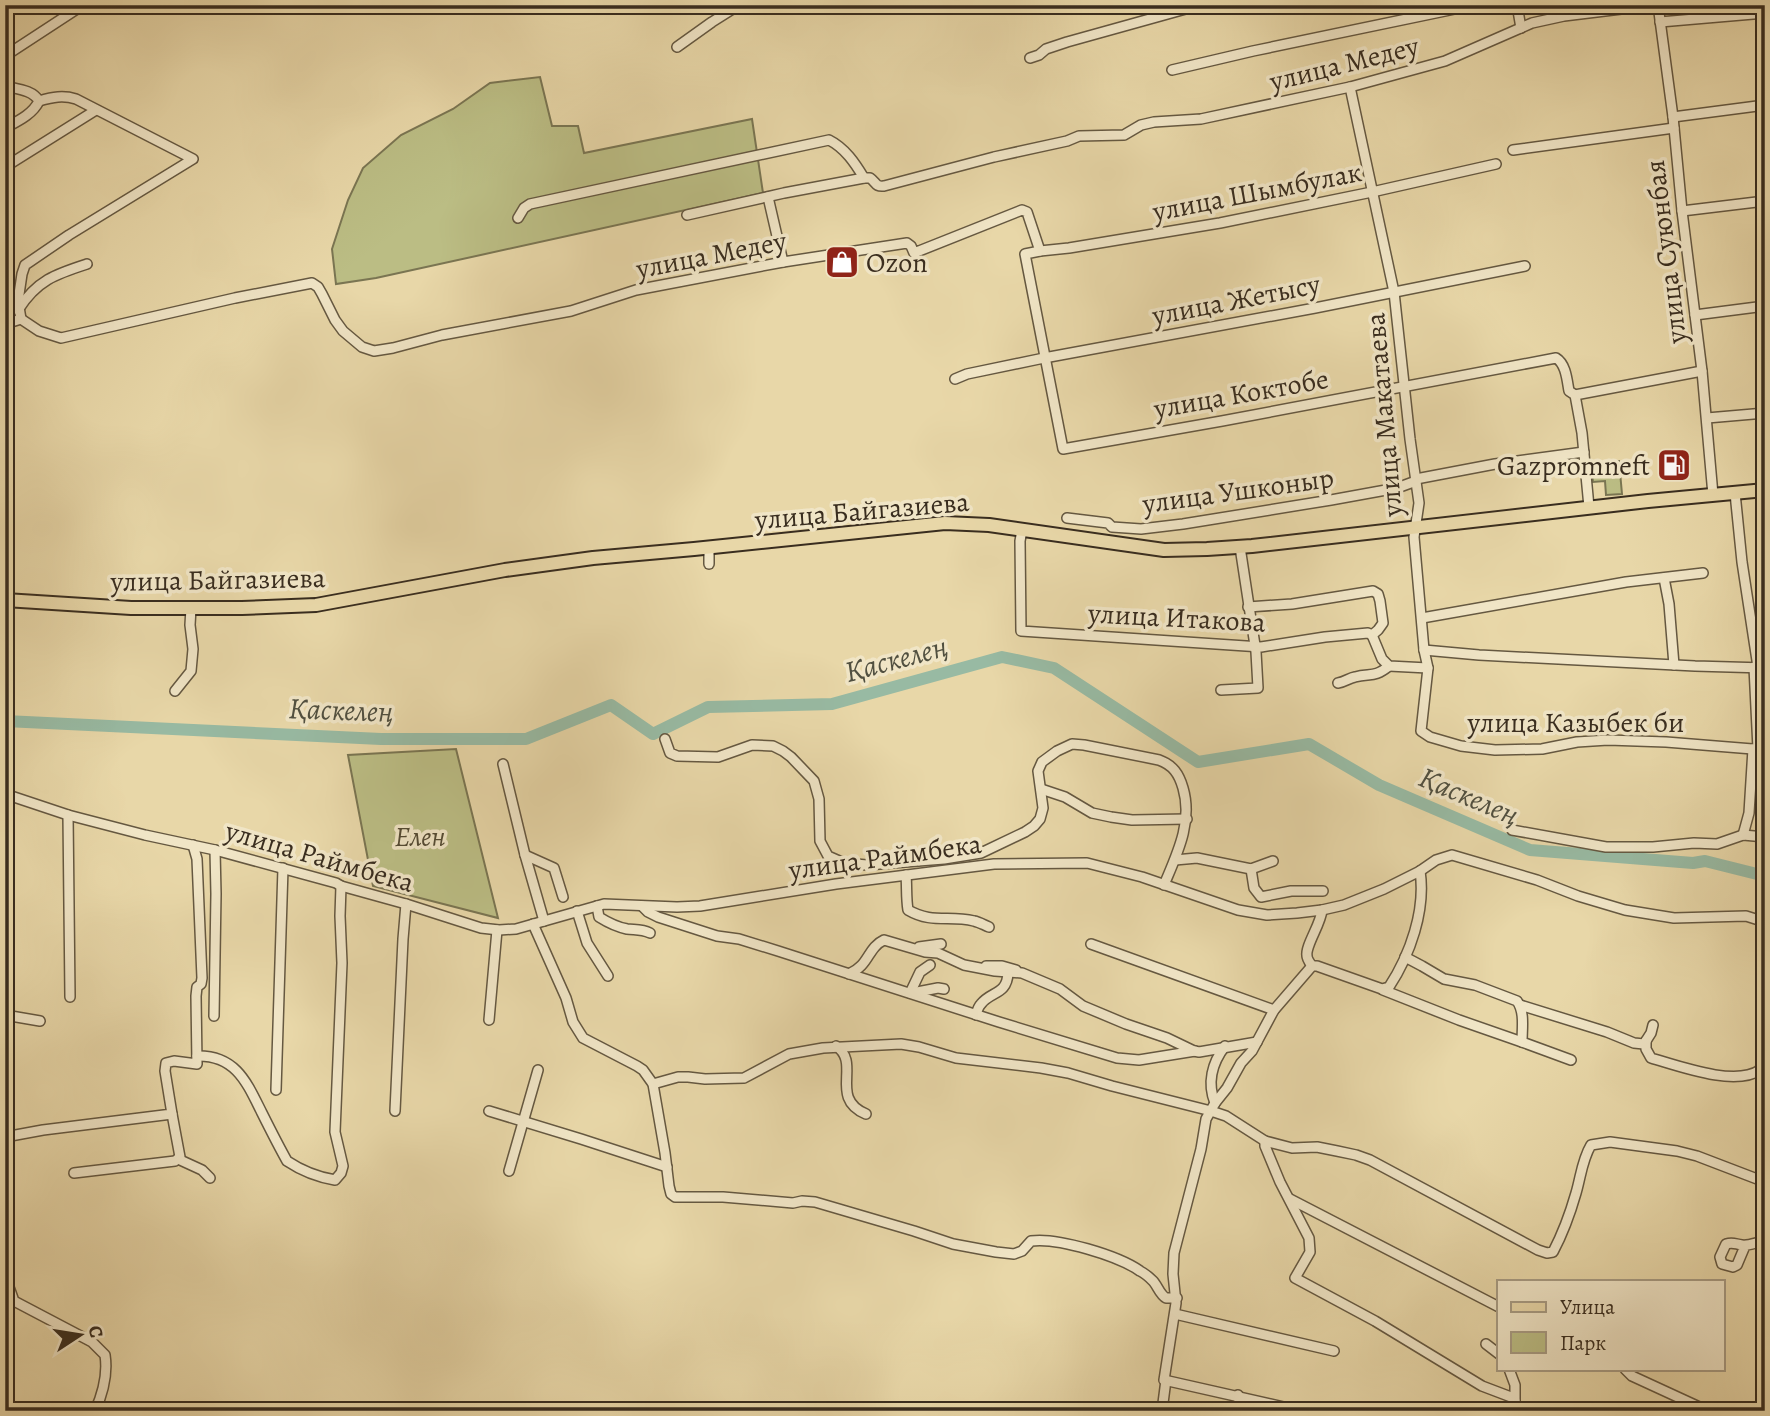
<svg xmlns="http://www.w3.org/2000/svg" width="1770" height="1416" viewBox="0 0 1770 1416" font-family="Alegreya,serif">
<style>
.green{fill:#bbbd84;stroke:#7a7552;stroke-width:2}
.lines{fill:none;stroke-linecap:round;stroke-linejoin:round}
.river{stroke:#98baa3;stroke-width:12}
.minor-casing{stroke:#655841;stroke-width:12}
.major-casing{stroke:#392d1f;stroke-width:16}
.minor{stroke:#f0e5c6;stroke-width:9}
.major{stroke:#e8d7a8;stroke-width:12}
.labels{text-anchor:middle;stroke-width:7;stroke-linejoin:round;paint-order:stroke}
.street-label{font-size:28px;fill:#392d1f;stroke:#f0e5c6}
.poi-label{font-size:28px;fill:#392d1f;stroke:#f0e5c6;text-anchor:start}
.park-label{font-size:28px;font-style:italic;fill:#534a33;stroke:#f0e5c6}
.water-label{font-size:30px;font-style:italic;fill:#515040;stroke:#f0e5c6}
</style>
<rect width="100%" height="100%" fill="#e8d7a8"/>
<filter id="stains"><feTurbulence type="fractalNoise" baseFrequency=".00286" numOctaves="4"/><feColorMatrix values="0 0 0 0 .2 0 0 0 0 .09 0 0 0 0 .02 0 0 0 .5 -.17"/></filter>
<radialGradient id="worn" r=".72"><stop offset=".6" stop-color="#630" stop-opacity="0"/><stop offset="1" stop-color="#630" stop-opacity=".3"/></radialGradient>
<!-- green -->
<g class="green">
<path d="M540 77 552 126H578L584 153 752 119 763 193 376 278 336 284 332 249 348 200 363 168 401 135 453 109 490 83Z"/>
<path d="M1619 461 1622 494 1606 495 1605 481 1593 482 1592 474 1604 473 1603 462Z"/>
<path d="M456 749 498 918 373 886 348 755Z"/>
</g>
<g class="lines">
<!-- river -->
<path class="river" d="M5 721 381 739H526L611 705 653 734 708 707 832 704 1002 657 1054 668 1198 762 1309 744 1379 785 1530 850 1693 863 1705 861 1765 876"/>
<!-- minor casing -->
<g class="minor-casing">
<g id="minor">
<path d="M1517 5 1521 28"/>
<path d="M1658 5 1673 117 1682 211 1702 371 1713 495"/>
<path d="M1660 22 1765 13"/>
<path d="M677 47 712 22 739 5"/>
<path d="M5 56 83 5"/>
<path d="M1030 58 1039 55 1046 49 1067 42 1200 5"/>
<path d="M1172 70 1253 51 1474 5"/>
<path d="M5 86C17 89 33 90 39 101 33 114 18 121 5 128"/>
<path d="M1350 87 1394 292 1410 439 1419 503 1414 537 1424 650 1428 668 1421 731 1430 737 1461 746 1495 750 1542 749 1577 742 1608 740 1666 742 1765 750"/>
<path d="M1673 117 1765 105"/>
<path d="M1513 150 1674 128"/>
<path d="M1496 164 1372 192 1220 223 1069 248 1040 251 1025 254 1063 449 1222 421 1556 358C1566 364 1567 380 1569 391L1575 395 1582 433 1589 507"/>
<path d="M5 167 96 110"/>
<path d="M768 197 783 262"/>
<path d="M1682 211 1765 201"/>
<path d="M687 215 784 193 864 178H870C876 182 875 187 884 186L994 157 1067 141 1079 136 1124 135 1141 125 1154 122 1201 119 1350 87 1445 61 1532 23 1564 16 1654 5"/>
<path d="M518 218 524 208 530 204 829 140C845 148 855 163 864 178"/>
<path d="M18 310C37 280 56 274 87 264"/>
<path d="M1695 315 1765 306"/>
<path d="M21 319 18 301 22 274 25 265 69 235 193 159 76 99C63 95 53 97 39 101"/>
<path d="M5 324 21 319 39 331 61 338 235 298 312 283 318 287 322 294 335 320 343 331 362 347 374 351 393 348 442 335 571 311 636 290 783 262 907 243 911 246 914 253 1022 210 1027 212 1040 251"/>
<path d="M955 379 967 374 1044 358 1315 308 1525 266"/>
<path d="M1575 395 1702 371"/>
<path d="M1707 418 1765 413"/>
<path d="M1416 479 1495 464 1584 452"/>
<path d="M1735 493 1742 562 1758 667"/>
<path d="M1067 518 1108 523 1112 527 1141 529 1183 524 1331 500 1397 488 1416 481"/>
<path d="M1022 530 1020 541 1021 631 1261 647 1325 637 1368 633 1372 635"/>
<path d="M709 564V548"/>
<path d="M1664 578 1669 604 1674 665"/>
<path d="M1248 607 1292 604 1373 591 1378 594 1380 601 1383 623 1378 630 1372 635"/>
<path d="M1422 618 1626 582 1703 573"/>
<path d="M1372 635 1382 659 1389 666 1428 668"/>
<path d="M1424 650 1479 655 1695 666 1765 668"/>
<path d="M1754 667 1758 749"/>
<path d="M1338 683C1345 682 1349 678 1355 677 1371 673 1374 678 1389 666"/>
<path d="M1221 690 1258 688 1256 652 1240 547"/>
<path d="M175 691 191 671 193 649 190 625 191 608"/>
<path d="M665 739 670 753 677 756 718 757 752 745 773 746 783 751 791 757 814 781 819 799 820 841 828 856 844 863 867 865 944 859 981 853 1025 832 1034 826 1040 819 1043 808 1038 771 1042 762 1057 751 1072 744 1084 745 1159 760C1173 765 1179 774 1183 788 1193 822 1177 854 1164 885"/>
<path d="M503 764 525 855 544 921"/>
<path d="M1041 789 1065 797 1092 813 1111 817 1132 820 1187 819"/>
<path d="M5 794 68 815 145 835 215 850 336 883 341 886 406 904 481 928 499 930 516 929 604 904 677 907 700 906 836 884 994 864 1087 863 1142 877 1238 910 1267 915 1297 913 1322 910 1344 905 1384 889 1420 871 1436 860 1452 855 1537 880 1578 896 1625 910 1674 918 1746 916 1765 922"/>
<path d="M68 815 70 997"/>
<path d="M5 822 7 795"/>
<path d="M1512 830 1606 847H1653L1694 843 1717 844 1743 835 1765 837"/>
<path d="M1743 835 1749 813 1753 749"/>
<path d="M525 855 554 868 563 897"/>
<path d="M1175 860 1197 858 1251 869 1273 861"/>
<path d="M1251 869 1254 888 1261 897 1291 891H1323"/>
<path d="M906 875C907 887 906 898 908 910 932 924 949 915 974 921 979 922 984 925 989 927"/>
<path d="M597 906 599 917C607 922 617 927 627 929 635 930 642 929 650 933"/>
<path d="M642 906 648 912 658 917 717 936 739 939 778 951 999 1022 1117 1058 1139 1060 1195 1051"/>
<path d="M577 911 587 943 608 976"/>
<path d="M533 924 566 998 573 1022 583 1038 637 1066 643 1070 653 1084 665 1153 669 1186 671 1194 675 1197H723L793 1203 802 1201 815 1202 914 1231 953 1244 996 1252 1014 1254 1022 1251 1031 1241C1057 1237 1119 1256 1140 1271 1144 1273 1149 1277 1153 1281 1157 1285 1160 1295 1166 1298 1167 1298 1176 1298 1177 1298"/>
<path d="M1091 944 1274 1010"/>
<path d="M919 947 941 944"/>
<path d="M1405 957 1422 966 1444 979 1475 985 1517 1001C1525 1012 1522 1028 1522 1042L1571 1060"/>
<path d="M986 966H1002L1016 970"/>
<path d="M1312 966C1310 963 1307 959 1307 956 1305 946 1321 924 1322 910"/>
<path d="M849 974C870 965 867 948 884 940L925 952 938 953 964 965 995 971 1022 973 1060 989 1083 1006 1126 1024 1167 1038 1194 1051 1199 1052 1257 1042"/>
<path d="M1383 990 1459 1020 1522 1042"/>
<path d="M910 993 920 972 930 965"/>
<path d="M912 993 938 988 944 989"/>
<path d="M1520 1005 1607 1032 1634 1043 1644 1044 1651 1033 1653 1025"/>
<path d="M5 1015 40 1021"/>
<path d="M976 1015C977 1011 978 1007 981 1004 991 991 1007 995 1008 973"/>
<path d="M214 1016 216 894 215 850"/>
<path d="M489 1020 497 930"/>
<path d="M1646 1041V1049L1651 1058C1679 1066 1735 1087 1760 1070L1765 1048"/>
<path d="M836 1046C862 1063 828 1098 866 1114"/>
<path d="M197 1056C236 1055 247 1083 262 1113 270 1129 278 1145 287 1161 302 1171 317 1177 335 1180L341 1173 343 1166 335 1132 342 963 340 916 341 886"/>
<path d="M653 1084 678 1077H688L705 1079 744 1078 789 1054 823 1048 901 1044 919 1047 956 1058 1041 1068 1068 1073 1112 1086 1211 1111 1226 1116 1265 1141"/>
<path d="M276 1090 283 868"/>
<path d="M1215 1103C1207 1083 1212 1063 1225 1046"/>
<path d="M395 1111 403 939 406 904"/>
<path d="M489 1111 581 1139 667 1167"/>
<path d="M5 1137 43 1130 172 1114 165 1071 166 1063 174 1061 197 1064 196 996 197 987 201 984 202 978 197 859 193 845"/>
<path d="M178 1159 202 1170 210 1178"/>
<path d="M509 1171 538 1070"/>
<path d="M74 1173 175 1161 180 1157 172 1114"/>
<path d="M1290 1199 1499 1307"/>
<path d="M1745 1246 1737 1265 1733 1267 1722 1264 1720 1257 1726 1244C1733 1242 1735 1244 1742 1245 1749 1246 1757 1242 1765 1241"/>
<path d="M5 1276 14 1301 92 1342 105 1355C108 1374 103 1393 95 1411"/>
<path d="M1175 1314 1334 1351"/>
<path d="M1486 1344 1499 1354"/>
<path d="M1509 1369 1515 1385V1401"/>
<path d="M1625 1369 1632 1376 1708 1411"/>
<path d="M1238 1395 1241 1411"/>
<path d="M1164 1411 1163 1403 1166 1380"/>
<path d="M1301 1411 1164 1380 1176 1303 1173 1274 1174 1253 1201 1149 1206 1119 1215 1103 1227 1088 1241 1063 1252 1051 1274 1010 1312 966H1317L1382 989 1389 987C1410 955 1426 910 1420 871"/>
<path d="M1515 1411V1401L1511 1397 1482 1386 1375 1321 1295 1278 1310 1252 1309 1238 1280 1182 1265 1146V1141L1292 1148 1317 1147 1337 1151 1356 1155 1370 1160 1538 1250 1547 1253 1553 1252C1563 1233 1570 1214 1576 1193 1581 1176 1582 1160 1591 1145L1610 1142 1677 1151 1697 1156 1765 1182"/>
</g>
</g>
<!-- major casing -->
<g class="major-casing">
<path id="major" d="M5 600 131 608H242L316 605 505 570 593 558 694 549 945 523 989 525 1164 550 1207 549 1252 546 1648 501 1765 490"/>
</g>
<!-- minor -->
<use href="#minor" class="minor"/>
<!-- major -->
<use href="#major" class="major"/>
</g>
<!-- icons -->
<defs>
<g id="shop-square" transform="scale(1.75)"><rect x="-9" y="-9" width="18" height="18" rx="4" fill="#8f2418" stroke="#f0e5c6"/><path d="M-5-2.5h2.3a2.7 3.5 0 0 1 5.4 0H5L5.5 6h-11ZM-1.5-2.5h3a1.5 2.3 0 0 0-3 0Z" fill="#fff"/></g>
<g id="fuel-square" transform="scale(1.75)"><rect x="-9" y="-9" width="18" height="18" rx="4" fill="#8f2418" stroke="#f0e5c6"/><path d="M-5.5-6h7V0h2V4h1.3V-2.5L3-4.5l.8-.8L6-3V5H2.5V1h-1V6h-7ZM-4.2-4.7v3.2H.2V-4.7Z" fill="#fff"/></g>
</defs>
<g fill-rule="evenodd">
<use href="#shop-square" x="842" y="262"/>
<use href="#fuel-square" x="1674" y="465"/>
</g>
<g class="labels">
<!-- street labels -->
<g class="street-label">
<text transform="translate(1344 63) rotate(-14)" y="10">улица Медеу</text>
<text transform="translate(1257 191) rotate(-11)" y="10">улица Шымбулак</text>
<text transform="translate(1665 252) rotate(-97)" y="10">улица Суюнбая</text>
<text transform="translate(711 254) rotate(-11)" y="10">улица Медеу</text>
<text transform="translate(1236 299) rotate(-11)" y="10">улица Жетысу</text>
<text transform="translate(1241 393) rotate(-10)" y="10">улица Коктобе</text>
<text transform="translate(1383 415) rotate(-95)" y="10">улица Макатаева</text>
<text transform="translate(1238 490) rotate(-8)" y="10">улица Ушконыр</text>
<text transform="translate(862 510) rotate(-5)" y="10">улица Байгазиева</text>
<text transform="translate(218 579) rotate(-1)" y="10">улица Байгазиева</text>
<text transform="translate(1177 617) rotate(3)" y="10">улица Итакова</text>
<text x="1576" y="732">улица Казыбек би</text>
<text transform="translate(320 856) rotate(16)" y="10">улица Раймбека</text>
<text transform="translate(885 856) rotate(-8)" y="10">улица Раймбека</text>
</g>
<!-- poi labels -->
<g class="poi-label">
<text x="866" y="272">Ozon</text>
<text x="1650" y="475" text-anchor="end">Gazpromneft</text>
</g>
<!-- park labels -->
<g class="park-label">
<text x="420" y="846">Елен</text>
</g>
<!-- water labels -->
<g class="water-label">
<text transform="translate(896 659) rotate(-15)" y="10">Қаскелең</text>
<text transform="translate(341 710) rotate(2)" y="10">Қаскелең</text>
<text transform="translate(1469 796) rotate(23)" y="10">Қаскелең</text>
</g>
</g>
<!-- margin -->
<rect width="1770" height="1416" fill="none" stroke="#e8d7a8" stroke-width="28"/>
<rect x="7" y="7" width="1756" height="1402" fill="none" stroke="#392d1f" stroke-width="3.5"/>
<rect x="14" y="14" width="1742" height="1388" fill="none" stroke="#392d1f" stroke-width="2"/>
<!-- legend -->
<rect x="1497" y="1280" width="228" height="91" fill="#f0e5c6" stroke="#a79b83" stroke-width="2"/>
<rect x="1511" y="1302" width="35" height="10" fill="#e8d7a8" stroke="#a79b83" stroke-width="2"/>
<text x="1560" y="1314" font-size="21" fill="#392d1f">Улица</text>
<rect x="1511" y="1332" width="35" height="21" fill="#bbbd84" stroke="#a79b83" stroke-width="2"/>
<text x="1560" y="1350" font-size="21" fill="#392d1f">Парк</text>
<!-- north arrow -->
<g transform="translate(80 1335) rotate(78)" stroke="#f0e5c6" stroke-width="5" paint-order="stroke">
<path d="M0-5L12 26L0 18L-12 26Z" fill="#392d1f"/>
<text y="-10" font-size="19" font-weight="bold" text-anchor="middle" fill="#392d1f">С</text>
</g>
<rect width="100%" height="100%" filter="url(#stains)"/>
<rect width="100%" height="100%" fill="url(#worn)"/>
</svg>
